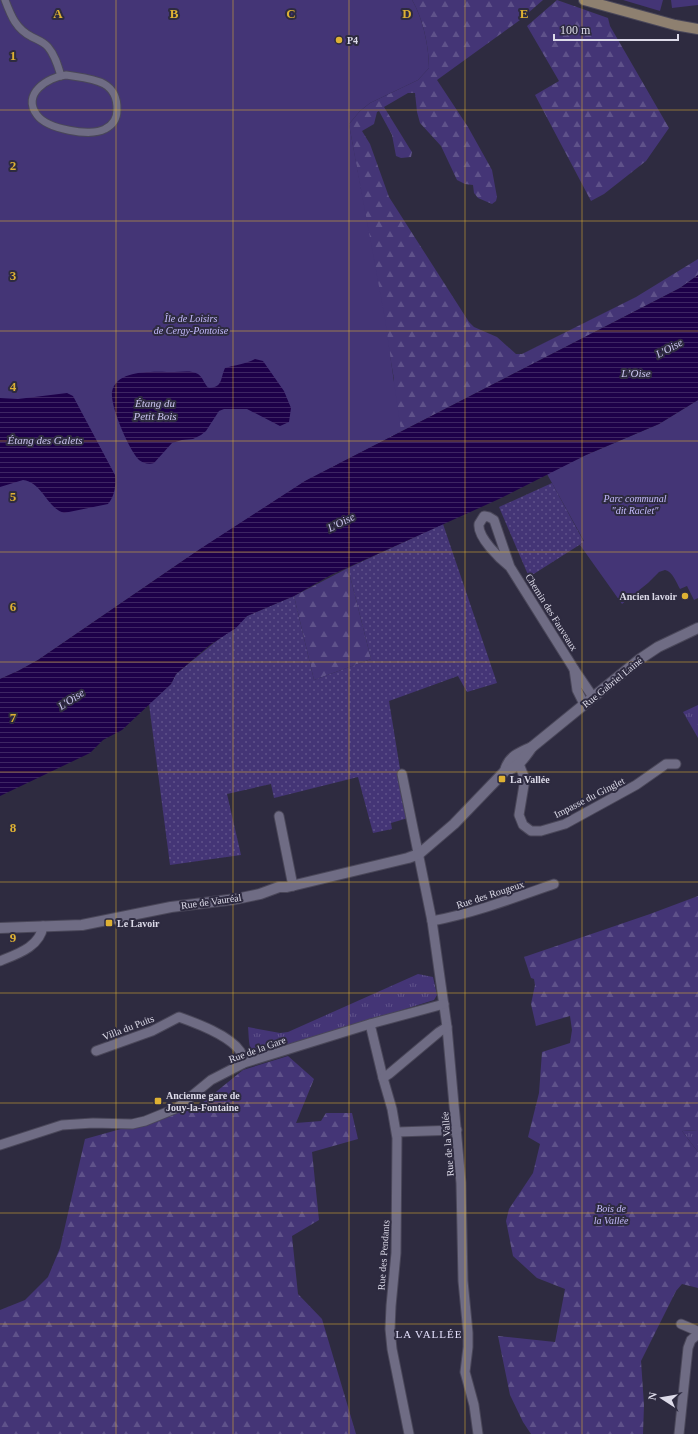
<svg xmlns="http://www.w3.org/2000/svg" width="698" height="1434" viewBox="0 0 698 1434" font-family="Georgia,serif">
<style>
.grass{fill:url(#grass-tufts)}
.forest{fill:url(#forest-firs)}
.park{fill:#443576}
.garden{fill:url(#garden-dots)}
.water{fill:url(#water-rules)}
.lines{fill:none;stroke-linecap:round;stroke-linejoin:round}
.pedestrian-casing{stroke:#4a4759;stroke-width:9}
.minor-casing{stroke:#4a4759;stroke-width:11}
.tertiary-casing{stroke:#4a4759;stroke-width:12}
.secondary-casing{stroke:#4a4759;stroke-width:12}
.pedestrian{stroke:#6f6c84;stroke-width:7}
.minor{stroke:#6f6c84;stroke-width:9}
.tertiary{stroke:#6f6c84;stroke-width:10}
.secondary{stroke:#8e8070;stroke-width:10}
.grid{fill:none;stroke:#deb133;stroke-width:1;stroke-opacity:0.55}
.poi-dot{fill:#deb133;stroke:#2e2b40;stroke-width:1.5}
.labels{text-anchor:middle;stroke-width:4;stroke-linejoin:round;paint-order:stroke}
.poi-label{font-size:10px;font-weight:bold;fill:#dddbe9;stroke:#2e2b40;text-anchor:start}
.park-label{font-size:10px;font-style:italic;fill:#c3bafa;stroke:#2e2b40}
.street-label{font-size:10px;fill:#dddbe9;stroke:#2e2b40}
.water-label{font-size:11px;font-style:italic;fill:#c9c3ee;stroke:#2e2b40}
.neighbourhood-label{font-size:11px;letter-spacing:1px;fill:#e3dffb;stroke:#2e2b40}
.grid-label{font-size:13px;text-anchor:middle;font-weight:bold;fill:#deb133;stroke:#2e2b40;stroke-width:4;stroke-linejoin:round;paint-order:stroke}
</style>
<defs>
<pattern id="grass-tufts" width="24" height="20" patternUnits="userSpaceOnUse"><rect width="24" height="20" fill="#443576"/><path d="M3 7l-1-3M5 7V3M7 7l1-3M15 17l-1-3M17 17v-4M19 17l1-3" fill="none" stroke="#5f528a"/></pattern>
<pattern id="forest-firs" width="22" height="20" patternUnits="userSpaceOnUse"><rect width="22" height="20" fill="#443576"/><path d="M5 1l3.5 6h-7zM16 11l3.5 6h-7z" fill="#5f528a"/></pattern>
<pattern id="garden-dots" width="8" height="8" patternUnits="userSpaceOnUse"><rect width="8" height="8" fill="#443576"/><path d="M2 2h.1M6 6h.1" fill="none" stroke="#5f528a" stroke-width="1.8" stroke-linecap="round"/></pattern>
<pattern id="water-rules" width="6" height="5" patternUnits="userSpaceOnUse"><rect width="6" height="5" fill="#1d0049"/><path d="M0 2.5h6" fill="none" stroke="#3d2563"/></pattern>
</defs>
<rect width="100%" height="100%" fill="#2e2b40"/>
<!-- grass -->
<g class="grass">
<path d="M698 705V738L683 712Z"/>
<path d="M418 974 433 977 437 995 434 1000 254 1056C248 1048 249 1036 248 1027L280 1033 288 1032Z"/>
<path d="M698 1130V1152L682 1131Z"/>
</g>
<!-- forest -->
<g class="forest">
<path d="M412 0H543L520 20 437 80 468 127 492 170 497 197 496 201 492 204 478 198 474 193 473 185 465 184 457 180 441 146 420 123 417 112 415 93H408L384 107 410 149 412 152 411 157 401 158 396 156 392 135 379 111 377 112 374 124 362 131 370 144 389 197 469 322 474 327 497 337 516 354H522L636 297 698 259V275L680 288 305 481 0 679 390 413 394 379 349 124 360 111 370 103 418 80 429 68C429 47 423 18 412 0Z"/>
<path d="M557 0 608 18 610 26 669 128 646 161 604 194 591 201 535 95 559 81 527 26Z"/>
<path d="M348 568 371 659 314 680 294 596Z"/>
<path d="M698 896V1130L682 1131 698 1152V1288L682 1284 676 1291 641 1361 644 1405 643 1434H531L523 1422 510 1395 498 1336 555 1342 565 1289 537 1278 513 1256 506 1221 509 1209 533 1173 540 1144 528 1137 539 1093 542 1052 570 1043 572 1030 570 1016 536 1026 531 1004 535 985 534 979 531 978 524 957 650 914Z"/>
<path d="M288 1056 314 1079 296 1123 321 1121 326 1113H352L358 1139 312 1152 319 1220 292 1236 298 1294 322 1319 356 1434H0V1310L25 1300 48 1277 60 1248 85 1139 196 1108 243 1070Z"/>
</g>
<!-- park -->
<g class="park">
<path d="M0 0H412C423 18 429 47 429 68L418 80 370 103 360 111 349 124 385 319 401 431 305 481 200 549 38 660 18 671 0 679Z"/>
<path d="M623 0H663L660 11Z"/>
<path d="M671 0H698V5L672 8Z"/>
<path d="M698 400V598L694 600 687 586 680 589C676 582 673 572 665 570L659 572 648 583 622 604 580 545 584 541 547 474 586 455 659 424Z"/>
</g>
<!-- garden -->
<g class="garden">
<path d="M552 483 584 542 529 577 499 507Z"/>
<path d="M443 524 497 683 467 692 458 676 389 701 408 818 391 823 392 829 373 833 358 777 274 798 271 784 227 794 241 855 170 865 149 704 171 684 176 674 247 616 294 596 314 680 371 659 348 568Z"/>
</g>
<!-- water -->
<g class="water">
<path d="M698 275V400L659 424 586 455 499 499 331 575 294 596 247 616 236 628 210 645 176 674 171 684 122 730 103 740 90 753 0 796V679L18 671 38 660 200 549 305 481 680 288Z"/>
<path d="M255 359 263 361 284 391 291 408 289 422 280 426 247 409H224L219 411 206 431 201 435 193 439 182 440 172 443 154 463C149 465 143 463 139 460 129 450 110 406 112 392 116 368 157 372 174 372 182 372 191 370 198 374 204 378 204 385 209 388 223 387 220 379 225 368 235 365 246 364 255 359Z"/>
<path d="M67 393 73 396 115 475C116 485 115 496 108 504L64 513C47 508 42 482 23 480L0 487V398L18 399Z"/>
</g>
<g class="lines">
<!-- pedestrian casing -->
<g class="pedestrian-casing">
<g id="pedestrian">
<path d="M5 0C11 16 16 29 32 37 38 40 44 42 48 47 55 55 58 66 61 76"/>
<path d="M66 75C90 79 118 79 117 110 117 118 113 125 105 129 90 137 47 129 37 115 21 94 48 77 66 75Z"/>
</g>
</g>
<!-- minor casing -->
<g class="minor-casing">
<g id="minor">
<path d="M510 567C500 559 477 537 479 524L484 516 489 517 494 520 510 567 574 669"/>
<path d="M584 704 577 690 574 669 593 697"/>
<path d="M519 764 525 779 519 815 523 825 531 831H541L565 824 636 785 666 764H676"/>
<path d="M402 774 432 921 447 1027 461 1183 463 1281 468 1333V1347L465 1372 474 1405 478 1434"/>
<path d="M279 816 293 886"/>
<path d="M432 921C474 913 514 898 554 884"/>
<path d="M0 961C17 954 40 947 43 926"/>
<path d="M370 1024 383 1078 392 1109 397 1138 396 1253 391 1306 390 1329 392 1349 409 1434"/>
<path d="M96 1051 152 1031 179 1017C196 1023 229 1035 240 1051 242 1054 243 1059 244 1063"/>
<path d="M383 1078 389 1074 439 1032 447 1027"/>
<path d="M397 1132 457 1130"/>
<path d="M0 1145 62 1125 93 1123 132 1124 145 1121 177 1108 211 1080 244 1063 370 1024 444 1004"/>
<path d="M681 1324 695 1330 698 1334"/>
<path d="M679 1434 688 1348 691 1340 698 1334"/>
</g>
</g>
<!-- tertiary casing -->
<g class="tertiary-casing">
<g id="tertiary">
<path d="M505 771C508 757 520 752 532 747"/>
<path d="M0 928 82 925 171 907 236 899 260 894 279 887H287L408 858 419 854 454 824 505 771C518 768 525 757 532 747L640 659 658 647 698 628"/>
</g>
</g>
<!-- secondary casing -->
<g class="secondary-casing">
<path id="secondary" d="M584 0 675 25 698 29"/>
</g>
<!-- pedestrian -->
<use href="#pedestrian" class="pedestrian"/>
<!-- minor -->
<use href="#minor" class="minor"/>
<!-- tertiary -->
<use href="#tertiary" class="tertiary"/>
<!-- secondary -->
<use href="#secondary" class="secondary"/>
</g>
<!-- grid -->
<path class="grid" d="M116 0V1434M233 0V1434M349 0V1434M465 0V1434M582 0V1434M0 110H698M0 221H698M0 331H698M0 441H698M0 552H698M0 662H698M0 772H698M0 882H698M0 993H698M0 1103H698M0 1213H698M0 1324H698"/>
<!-- markers -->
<g class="poi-dot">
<circle cx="339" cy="40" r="4"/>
<circle cx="685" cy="596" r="4"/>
<rect x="498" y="775" width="8" height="8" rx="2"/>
<rect x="105" y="919" width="8" height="8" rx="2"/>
<rect x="154" y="1097" width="8" height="8" rx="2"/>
</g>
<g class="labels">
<!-- poi labels -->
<g class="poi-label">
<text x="347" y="44">P4</text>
<text x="677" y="600" text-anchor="end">Ancien lavoir</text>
<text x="510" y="783">La Vallée</text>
<text x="117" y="927">Le Lavoir</text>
<text x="166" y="1099">Ancienne gare de<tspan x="166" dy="12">Jouy-la-Fontaine</tspan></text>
</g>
<!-- park labels -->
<g class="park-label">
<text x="191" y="322">Île de Loisirs<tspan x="191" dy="12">de Cergy-Pontoise</tspan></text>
<text x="635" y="502">Parc communal<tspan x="635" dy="12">"dit Raclet"</tspan></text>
<text x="611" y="1212">Bois de<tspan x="611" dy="12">la Vallée</tspan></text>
</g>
<!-- street labels -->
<g class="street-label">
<text transform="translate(552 612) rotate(58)" y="4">Chemin des Fauveaux</text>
<text transform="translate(612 682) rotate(-39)" y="4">Rue Gabriel Lainé</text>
<text transform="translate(589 797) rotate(-27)" y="4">Impasse du Ginglet</text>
<text transform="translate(490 894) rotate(-18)" y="4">Rue des Rougeux</text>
<text transform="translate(211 901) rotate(-8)" y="4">Rue de Vauréal</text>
<text transform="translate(128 1027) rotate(-21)" y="4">Villa du Puits</text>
<text transform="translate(257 1049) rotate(-20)" y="4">Rue de la Gare</text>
<text transform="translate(447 1144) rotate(-95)" y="4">Rue de la Vallée</text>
<text transform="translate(383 1255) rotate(-86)" y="4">Rue des Pendants</text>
</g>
<!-- water labels -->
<g class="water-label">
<text transform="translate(669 348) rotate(-28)" y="4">L'Oise</text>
<text x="636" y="377">L’Oise</text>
<text x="155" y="407">Étang du<tspan x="155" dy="13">Petit Bois</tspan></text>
<text x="45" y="444">Étang des Galets</text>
<text transform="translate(341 522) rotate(-27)" y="4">L'Oise</text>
<text transform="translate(71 699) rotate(-33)" y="4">L'Oise</text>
</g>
<!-- neighbourhood labels -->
<g class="neighbourhood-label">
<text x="429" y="1338">LA VALLÉE</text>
</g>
</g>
<g class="grid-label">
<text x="58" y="18">A</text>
<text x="174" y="18">B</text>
<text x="291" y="18">C</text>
<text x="407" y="18">D</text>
<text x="524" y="18">E</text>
<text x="13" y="60">1</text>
<text x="13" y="170">2</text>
<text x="13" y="280">3</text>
<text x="13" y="391">4</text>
<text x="13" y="501">5</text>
<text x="13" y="611">6</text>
<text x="13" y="722">7</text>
<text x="13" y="832">8</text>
<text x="13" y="942">9</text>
</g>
<!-- north arrow -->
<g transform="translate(662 1398) rotate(282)" stroke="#2e2b40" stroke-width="3" paint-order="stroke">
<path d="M0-3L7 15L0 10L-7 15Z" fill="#dddbe9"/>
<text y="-6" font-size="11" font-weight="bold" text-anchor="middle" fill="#dddbe9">N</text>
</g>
<!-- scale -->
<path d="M554 34v6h124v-6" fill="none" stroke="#dddbe9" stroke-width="2"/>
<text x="560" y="34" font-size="12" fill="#dddbe9" stroke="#2e2b40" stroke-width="3" paint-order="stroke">100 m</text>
</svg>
